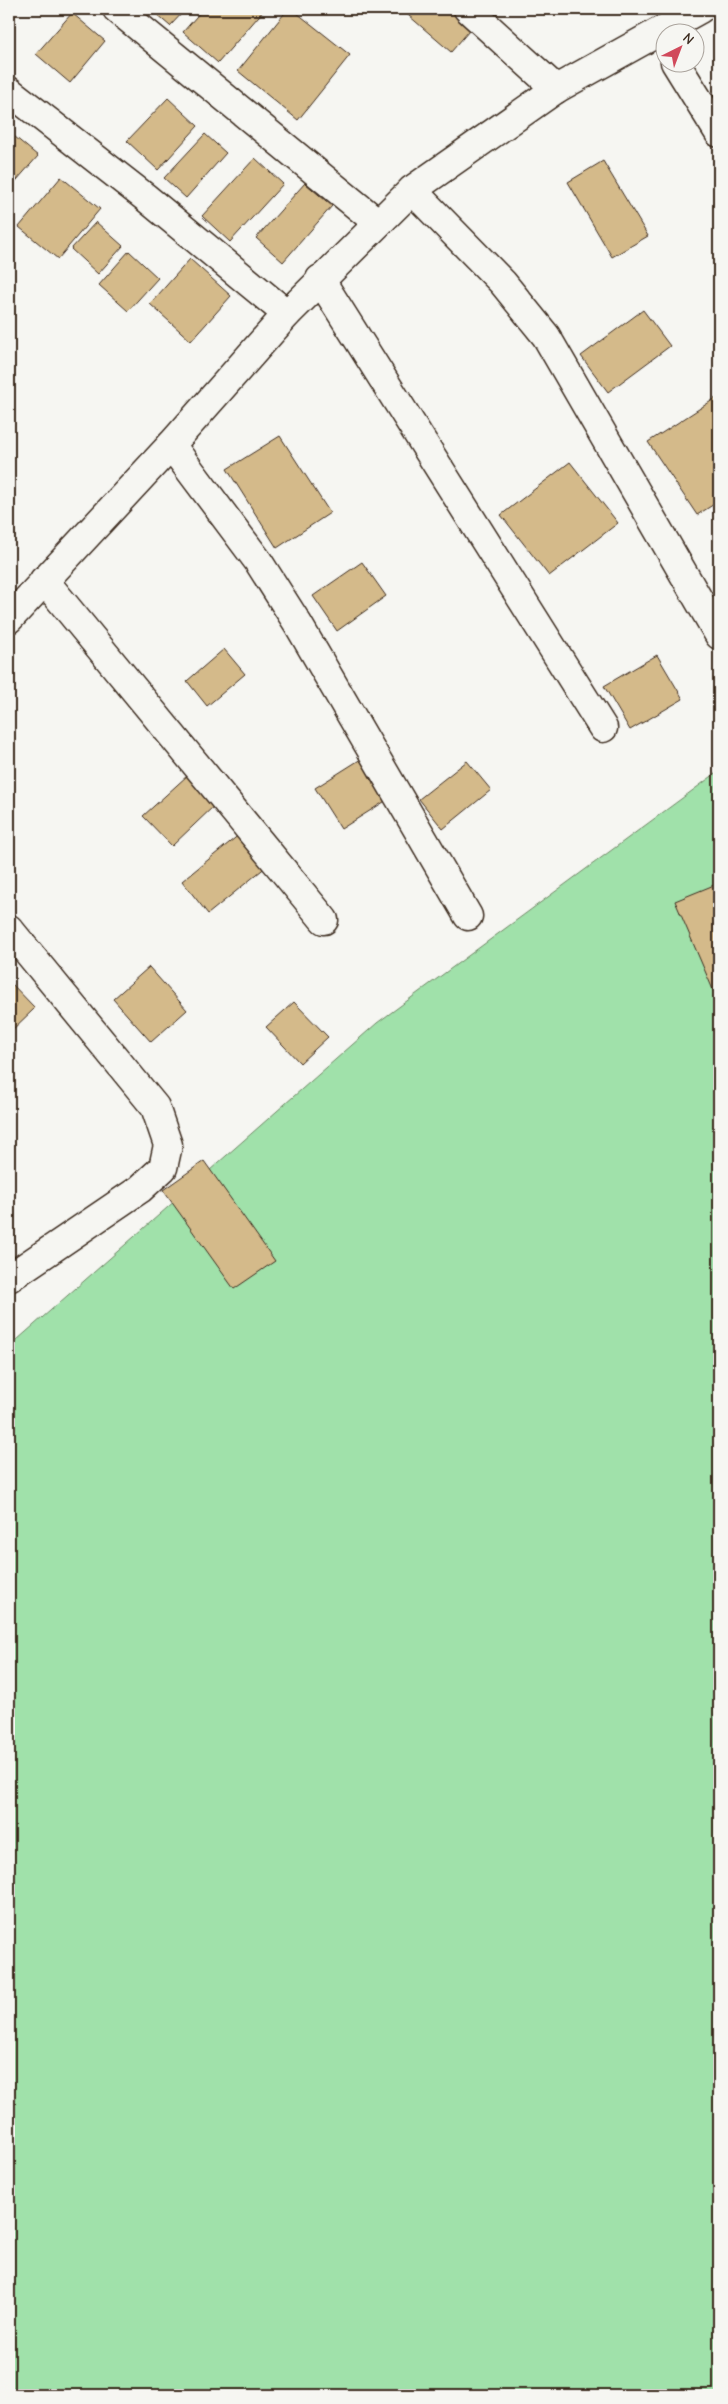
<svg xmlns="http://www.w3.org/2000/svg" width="728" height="2404" viewBox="0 0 728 2404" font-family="'Comic Neue',sans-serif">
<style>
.green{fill:#a0e1aa;stroke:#6e8664}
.building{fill:#d4ba8a;stroke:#3b2a1e}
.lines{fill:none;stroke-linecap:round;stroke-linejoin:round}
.street-casing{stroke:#3b2a1e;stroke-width:31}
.secondary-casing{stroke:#3b2a1e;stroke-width:31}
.primary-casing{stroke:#3b2a1e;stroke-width:31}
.street{stroke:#f6f6f2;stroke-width:28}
.secondary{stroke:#f6f6f2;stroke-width:28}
.primary{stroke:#f6f6f2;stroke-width:28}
</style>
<rect width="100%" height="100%" fill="#f6f6f2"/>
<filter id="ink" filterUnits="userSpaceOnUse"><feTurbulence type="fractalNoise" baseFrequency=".02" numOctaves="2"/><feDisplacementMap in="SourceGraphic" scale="10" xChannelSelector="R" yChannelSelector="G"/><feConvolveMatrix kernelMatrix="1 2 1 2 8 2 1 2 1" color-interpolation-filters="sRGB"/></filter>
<g filter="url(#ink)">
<!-- green -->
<path class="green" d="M719 771V2395H9V1347L377 1023Z"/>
<!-- building -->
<g class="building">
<path d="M150 9H186L170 26Z"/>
<path d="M203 9H265L218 63 183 32Z"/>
<path d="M288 9H292L350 55 298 120 238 71Z"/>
<path d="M401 9H457L475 24 451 52Z"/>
<path d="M72 13 105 41 70 83 36 54Z"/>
<path d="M168 98 198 126 158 170 127 141Z"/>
<path d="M9 132 38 156 9 189Z"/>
<path d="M205 134 226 153 186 198 164 178Z"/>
<path d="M255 158 283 184 230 242 202 216Z"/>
<path d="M603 161 648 236 612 257 568 182Z"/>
<path d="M61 177 100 209 58 259 19 227Z"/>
<path d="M305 183 332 206 283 262 256 238Z"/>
<path d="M96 222 123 246 98 274 71 249Z"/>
<path d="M129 251 158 278 128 311 99 285Z"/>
<path d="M190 259 231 296 191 341 150 304Z"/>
<path d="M643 310 670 346 608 392 581 356Z"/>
<path d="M719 396V501L697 515 648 442Z"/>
<path d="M280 436 330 513 277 548 227 469Z"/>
<path d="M570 462 618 523 549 576 501 515Z"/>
<path d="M362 562 386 596 337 631 313 596Z"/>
<path d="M224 649 245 674 207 706 187 681Z"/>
<path d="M657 655 683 699 630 730 604 686Z"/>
<path d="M361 759 387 800 341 829 315 788Z"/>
<path d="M467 761 491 790 443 829 419 799Z"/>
<path d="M188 775 215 805 172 846 143 816Z"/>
<path d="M240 834 267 866 208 914 182 881Z"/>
<path d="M719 883V989L714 992 675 901Z"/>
<path d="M149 967 187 1010 151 1042 113 999Z"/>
<path d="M9 981 35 1008 9 1033Z"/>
<path d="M294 1002 328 1037 300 1063 266 1027Z"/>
<path d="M204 1161 275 1261 234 1289 163 1190Z"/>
</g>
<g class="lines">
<!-- street casing -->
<g class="street-casing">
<g id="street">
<path d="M117 9 378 223"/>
<path d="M468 9 556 89"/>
<path d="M675 62 719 133"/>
<path d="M412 190 503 283 546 336 719 635"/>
<path d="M320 279 603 728"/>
<path d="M171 445 258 561 298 624 468 916"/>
<path d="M44 580 324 920"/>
<path d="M9 929 155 1107 168 1145 163 1168 140 1189 9 1278"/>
</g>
</g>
<!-- secondary casing -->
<g class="secondary-casing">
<path id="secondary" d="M9 91 145 197 287 314"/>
</g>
<!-- primary casing -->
<g class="primary-casing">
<path id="primary" d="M9 619 171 445 287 314 412 190 556 89 700 9"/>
</g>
<!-- street -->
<use href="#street" class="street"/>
<!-- secondary -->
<use href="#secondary" class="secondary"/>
<!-- primary -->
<use href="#primary" class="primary"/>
</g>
</g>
<!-- margin -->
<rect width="728" height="2404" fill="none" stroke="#f6f6f2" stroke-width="30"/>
<rect x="15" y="15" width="698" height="2374" fill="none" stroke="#3b2a1e" stroke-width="2" filter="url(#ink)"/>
<!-- north arrow -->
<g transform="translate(680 48) rotate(42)"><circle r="24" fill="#f6f6f2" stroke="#aba49d"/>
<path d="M0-4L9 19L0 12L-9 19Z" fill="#d1495b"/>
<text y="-8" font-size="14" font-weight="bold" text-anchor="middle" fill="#3b2a1e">N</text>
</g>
</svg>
